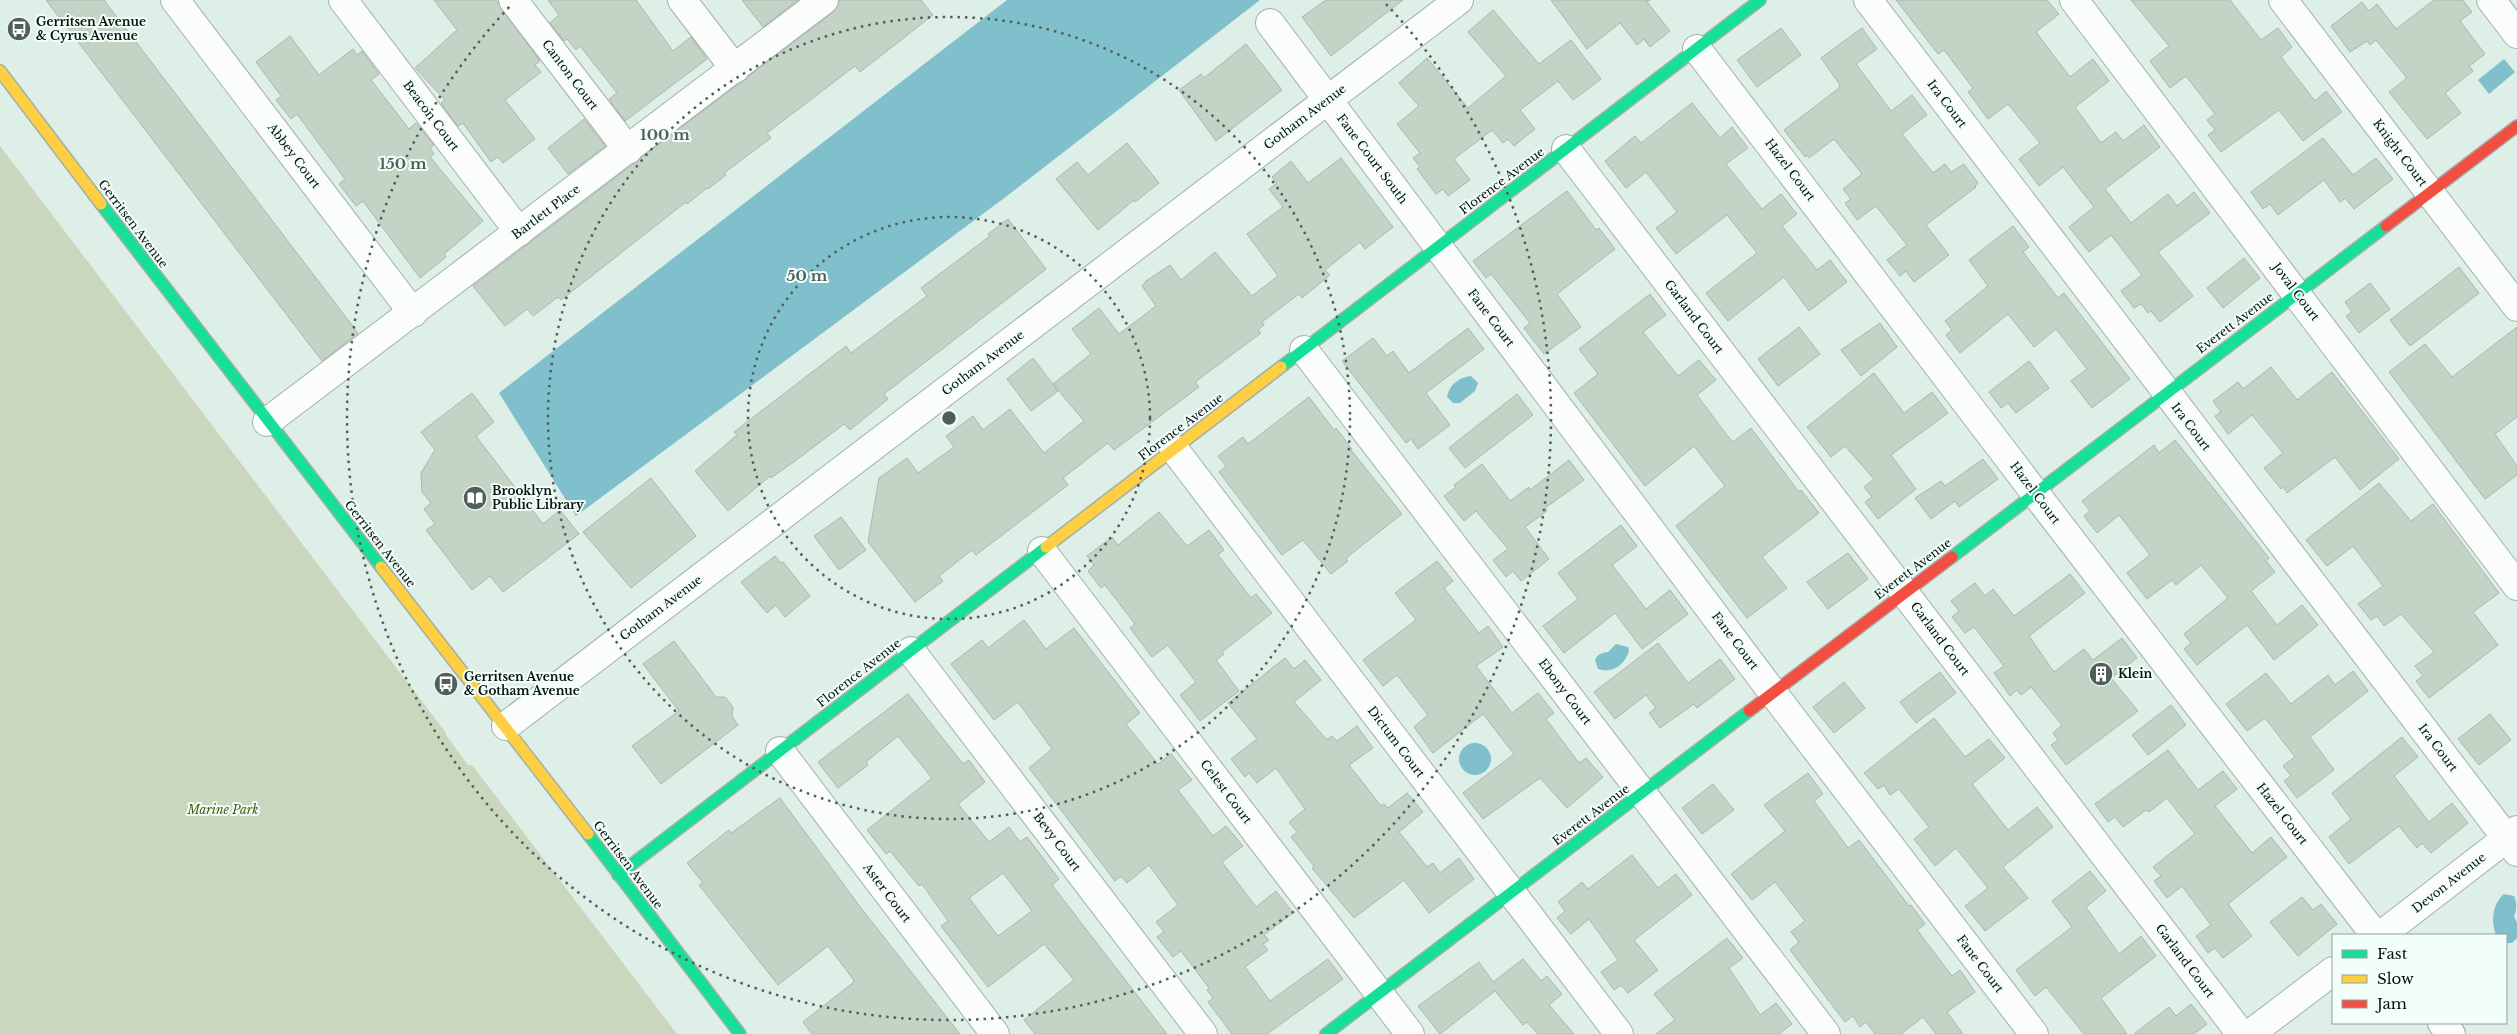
<svg xmlns="http://www.w3.org/2000/svg" width="2517" height="1034" viewBox="0 0 2517 1034" font-family="'Libre Baskerville',serif">
<style>
.green{fill:#cad6bd}
.water{fill:#80bfcc}
.building{fill:#c3d4c6;stroke:#abb6ae;fill-rule:evenodd}
.lines{fill:none;stroke-linecap:round;stroke-linejoin:round}
.street-casing{stroke:#a3b0aa;stroke-width:30}
.fast-casing{stroke:#a3b0aa;stroke-width:14}
.slow-casing{stroke:#a3b0aa;stroke-width:14}
.jam-casing{stroke:#a3b0aa;stroke-width:14}
.street{stroke:#fafdfb;stroke-width:28}
.fast{stroke:#16e098;stroke-width:11}
.slow{stroke:#ffcf43;stroke-width:11}
.jam{stroke:#f24e42;stroke-width:11}
.ring{fill:none;stroke:#525f59;stroke-width:2.5;stroke-dasharray:2.5 5}
.labels{text-anchor:middle;stroke-width:4;stroke-linejoin:round;paint-order:stroke}
.poi-label{font-size:12px;font-weight:bold;fill:#07120d;stroke:#f2fef9;text-anchor:start}
.street-label{font-size:12px;fill:#07120d;stroke:#f2fef9}
.park-label{font-size:12px;font-style:italic;fill:#4e570d;stroke:#f2fef9}
.centre{fill:#525f59;stroke:#f2fef9;stroke-width:2.5}
.ring-label{font-size:15px;text-anchor:middle;font-weight:bold;fill:#525f59;stroke:#f2fef9;stroke-width:4;stroke-linejoin:round;paint-order:stroke}
</style>
<rect width="100%" height="100%" fill="#deefe7"/>
<!-- green -->
<path class="green" d="M0 146 446 733V735L468 765H472L677 1034H0Z"/>
<!-- water -->
<g class="water">
<path d="M1007 0H1260L1011 193 576 516 499 393Z"/>
<path d="M2504 59 2515 72 2489 94 2478 80Z"/>
<path d="M1471 376 1478 383 1475 391 1460 403H1453L1447 397C1449 385 1459 377 1471 376Z"/>
<path d="M1616 644 1628 647 1629 651C1625 665 1612 674 1598 669L1595 660C1598 654 1601 653 1608 652Z"/>
<circle cx="1475" cy="759" r="16"/>
<path d="M2504 894 2514 896C2517 902 2517 910 2514 916L2517 923V938L2512 943H2506V935H2496C2491 920 2492 905 2504 894Z"/>
</g>
<!-- building -->
<g class="building">
<path d="M46 0H104L358 333 322 361Z"/>
<path d="M434 0H496L540 61 535 65 541 72 505 100 535 139 503 163 498 157 491 162 463 123 458 126 441 103 445 100 415 68 457 30Z"/>
<path d="M548 0H636L673 51 691 37 707 59 625 121 609 99 617 93 603 75 580 46 576 50 567 39 564 41 550 23 559 15Z"/>
<path d="M742 0H798L763 27Z"/>
<path d="M839 0H921L933 15 860 72 855 66 767 133 771 138 724 173 726 175 708 189 707 188 687 204 686 202 561 300 558 297 533 316 527 309 505 326 473 286 833 12Z"/>
<path d="M1326 0H1403L1331 56 1302 17Z"/>
<path d="M1551 0H1650L1647 2 1670 31 1650 47 1644 39 1637 45 1620 23 1587 49Z"/>
<path d="M1896 0H2047L2059 14 2036 32 2070 77 2093 59 2109 81 2075 107 2101 143 2116 132 2123 141 2144 125 2160 147 2105 189 2131 223 2168 194 2177 206 2194 192 2210 213 2158 252 2193 296 2160 322 2151 311 2148 313 2141 304 2134 308 2121 291 2142 275 2111 235 2089 252 2069 227 2094 207 2063 167 2039 186 2019 159 2040 143 2008 104 1988 119 1968 92 1973 88 1944 50 1938 54Z"/>
<path d="M2131 0H2230L2261 40 2278 28 2292 47 2281 57 2315 101 2326 91 2342 112 2303 141 2279 110 2221 152 2208 135 2215 130 2207 120 2215 114 2186 76 2170 88 2150 61 2169 46Z"/>
<path d="M2434 0H2463L2472 12 2460 21 2485 54 2469 66 2473 71 2445 93 2461 113 2427 139 2389 92 2407 78 2376 40 2370 45 2367 41 2350 52 2331 26 2362 2 2369 11 2377 4 2396 29Z"/>
<path d="M1493 10 1539 64 1571 40 1601 79 1573 100 1558 81 1520 110 1535 129 1514 146 1508 139 1503 143 1492 130 1454 159 1470 180 1448 196 1443 189 1436 194 1417 169 1420 167 1413 158 1420 153 1397 124 1419 106 1399 83 1427 58 1468 108 1506 76 1468 32Z"/>
<path d="M1781 28 1801 55 1757 87 1737 60Z"/>
<path d="M1862 28 1877 49 1856 64 1891 111 1912 95 1927 115 1902 134 1933 173 1945 164 1951 172 1964 164 1978 183 1975 186 1976 187 1926 225 1949 255 1914 282 1906 271 1900 276 1887 260 1907 245 1876 206 1857 220 1845 203 1851 199 1843 189 1862 174 1834 139 1809 158 1807 155 1805 157 1784 130 1839 88 1840 85 1821 58Z"/>
<path d="M290 36 319 75 353 49 357 55 362 51 379 74 371 80 409 129 416 123 434 145 430 148 434 154 430 157 483 221 444 254 446 257 420 278 363 201 356 206 339 184 345 179 297 114 291 119 276 100 281 96 256 62Z"/>
<path d="M1246 44 1282 90 1216 141 1179 90 1201 74 1204 78Z"/>
<path d="M1692 103 1720 138 1732 127 1748 148 1726 164 1762 209 1781 194 1797 214 1782 226 1817 270 1830 260 1847 282 1809 311 1784 277 1728 321 1706 293 1757 253 1727 215 1676 254 1656 228 1677 212 1646 172 1626 188 1605 161 1635 136 1641 143Z"/>
<path d="M584 119 605 146 568 174 548 148Z"/>
<path d="M2323 138 2353 175 2376 158 2393 179 2354 209 2345 198 2340 202 2324 180 2278 215 2270 204 2263 209 2251 192Z"/>
<path d="M1127 143 1159 183 1135 202 1134 200 1098 230 1056 179 1077 162 1088 175Z"/>
<path d="M1341 158 1393 227 1365 249 1360 242 1325 270 1330 275 1302 298 1299 294 1262 322 1264 325 1258 330 1261 333 1195 382 1199 387 1114 450 1108 443 1063 478 1068 485 976 555 972 550 939 576 943 581 915 602 868 542 879 478 907 458 918 473 954 447 946 436 973 416 983 430 1010 409 1044 453 1084 421 1053 384 1091 354 1072 329 1099 308 1119 334 1156 306 1142 286 1146 281 1170 265 1181 280 1215 252 1252 296 1278 276 1247 234 1283 207 1269 189 1277 183 1272 177 1291 161 1308 183Z"/>
<path d="M1567 191 1596 230 1599 228 1615 249 1557 294 1581 327 1544 354 1524 328 1530 323 1491 274 1486 278 1473 261Z"/>
<path d="M1008 219 1046 269 884 394 888 399 850 430 844 424 795 461 771 478 770 476 728 511 695 471 737 435 734 432 846 346 851 353 927 296 921 288 990 236 988 234Z"/>
<path d="M2013 226 2029 247 2023 252 2058 298 2064 293 2130 379 2092 408 2071 381 2087 369 2056 329 2034 347 2008 314 1960 353 1946 335 1952 330 1945 321 1988 286 1969 260Z"/>
<path d="M2244 258 2260 278 2223 308 2207 288Z"/>
<path d="M2459 267 2479 293 2410 346 2390 320Z"/>
<path d="M2370 283 2390 309 2359 333 2346 316 2352 312 2345 302Z"/>
<path d="M1650 294 1666 315 1643 332 1678 376 1699 360 1716 380 1697 395 1726 434 1733 442 1751 428 1799 492 1801 490 1819 513 1762 557 1787 588 1747 618 1676 526 1725 486 1694 446 1645 486 1574 393 1598 374 1579 349Z"/>
<path d="M1880 323 1897 347 1861 376 1841 350Z"/>
<path d="M1799 327 1820 354 1778 386 1758 359Z"/>
<path d="M2517 327V417L2495 434 2517 466V475L2485 499 2389 372 2425 344 2452 377Z"/>
<path d="M1468 328 1484 349 1426 393 1450 425 1418 449 1411 439 1406 443 1342 361 1373 338 1387 356 1393 351 1409 373Z"/>
<path d="M1033 358 1058 391 1031 411 1007 379Z"/>
<path d="M2029 361 2049 388 2016 413 2008 403 2001 408 1989 392Z"/>
<path d="M2271 367 2297 400 2332 372 2399 459 2360 490 2335 457 2287 493 2283 487 2281 489 2264 468 2283 453 2252 415 2228 434 2215 416 2221 412 2213 401 2238 382 2243 389Z"/>
<path d="M1874 373 1904 413 1932 392 1948 413 1891 455 1916 489 1878 519 1865 502 1872 497 1864 487 1874 479 1845 446 1831 457 1807 427Z"/>
<path d="M472 393 494 422 476 436 543 524 560 510 579 534 503 592 490 576 472 590 426 530 435 524 424 509 431 503 422 492 421 473 435 450 421 432Z"/>
<path d="M1517 394 1533 415 1465 468 1449 448Z"/>
<path d="M1309 397 1334 430 1336 428 1352 449 1351 450 1402 514 1351 554 1346 559 1348 561 1331 574 1303 540 1282 555 1219 472 1226 466 1218 456 1243 437 1248 444Z"/>
<path d="M2175 440 2269 558 2266 561 2275 572 2251 591 2277 625 2302 605 2318 625 2274 660 2247 625 2197 665 2184 649 2191 643 2184 634 2228 598 2201 565 2176 585 2172 580 2147 599 2127 573 2150 555 2119 515 2097 533 2084 516 2090 511 2082 501 2154 445 2159 453Z"/>
<path d="M1983 459 1998 479 1959 507 1955 501 1931 519 1915 498 1941 481 1945 486Z"/>
<path d="M1569 460 1584 480 1545 508 1547 511 1525 527 1549 559 1521 581 1513 571 1506 577 1493 560 1508 549 1476 511 1464 521 1444 496 1456 487 1454 485 1482 464 1510 501 1529 487 1530 490Z"/>
<path d="M651 478 696 536 631 588 583 532Z"/>
<path d="M2379 483 2411 521 2433 504 2499 593 2473 612 2498 645 2429 698 2416 681 2423 676 2415 666 2434 652 2401 614 2384 626 2377 616 2371 620 2358 604 2383 586 2353 546 2327 566 2306 540Z"/>
<path d="M1159 512 1187 546 1209 530 1224 550 1218 555 1251 598 1256 594 1272 613 1222 652 1224 654 1216 660 1239 691 1200 721 1180 695 1196 682 1168 645 1152 657 1130 628 1135 624 1105 585 1101 588 1088 571 1094 565 1087 556 1112 537 1118 545Z"/>
<path d="M841 517 866 550 839 570 814 536Z"/>
<path d="M1621 525 1637 546 1612 565 1646 609 1670 590 1688 614 1642 649 1615 613 1564 653 1543 626 1578 599 1558 573Z"/>
<path d="M1848 553 1868 579 1828 609 1807 582Z"/>
<path d="M775 556 781 563 783 562 810 596 785 617 776 605 767 613 741 582Z"/>
<path d="M1437 561 1453 581 1444 588 1479 633 1488 626 1503 647 1476 666 1512 713 1538 693 1554 713 1546 719 1579 763 1586 758 1603 777 1567 808 1540 778 1483 819 1463 793 1514 754 1483 714 1433 753 1414 727 1428 715 1397 675 1383 686 1363 660 1416 620 1395 593Z"/>
<path d="M2070 574 2085 593 2029 636 2054 672 2084 649 2093 660 2122 638 2137 658 2111 678 2138 711 2066 765 2051 745 2058 740 2053 733 2062 725 2031 687 2021 695 2017 690 2010 696 1994 673 2004 666 1974 627 1965 633 1952 617 1959 611 1951 601 1975 583 1985 596 1993 589 2014 616Z"/>
<path d="M1024 620 1046 649 1074 628 1140 713 1126 724 1158 764 1171 754 1192 780 1178 790 1213 836 1226 826 1243 846 1222 862 1256 907 1276 891 1293 913 1264 935 1269 940 1263 944 1268 950 1245 967 1270 1001 1328 959 1343 979 1267 1034H1232L1208 1002 1213 998 1207 990 1209 988 1181 951 1173 957 1157 937 1164 932 1156 922 1178 905 1149 865 1127 883 1121 876 1115 881 1029 768 1052 749 1018 702 994 720 951 664 982 640 988 648Z"/>
<path d="M674 641 716 697H725L733 707 732 716 738 725 661 784 632 746 679 711 643 664Z"/>
<path d="M1658 643 1688 683 1720 659 1735 679 1697 708 1694 704 1660 728 1649 713 1656 708 1646 695 1615 719 1594 692Z"/>
<path d="M1285 658 1294 669 1305 660 1321 680 1294 702 1327 740 1332 736 1337 741 1357 726 1373 748 1349 765 1381 806 1384 804 1388 808 1407 793 1423 812 1399 832 1427 867 1433 863 1440 873 1459 858 1474 879 1429 913 1404 880 1354 918 1312 868 1314 866 1291 837 1297 832 1289 822 1305 809 1276 768 1257 783 1249 773 1245 777 1231 759 1257 739 1228 703Z"/>
<path d="M2353 671 2368 691 2310 737 2334 770 2297 798 2284 781 2291 776 2283 766 2295 757 2265 718 2247 731 2226 704 2266 673 2291 704 2328 675 2335 685Z"/>
<path d="M1940 672 1956 693 1916 723 1900 702Z"/>
<path d="M1844 682 1865 708 1834 733 1813 707Z"/>
<path d="M908 694 963 764 969 760 985 782 958 804 989 842 1009 827 1020 842 1027 837 1059 879 1052 885 1167 1034H1035L1024 1020 1074 980 1044 944 988 987 941 926 948 921 922 884 919 886 890 851 886 854 867 830 932 778 898 736 866 762 868 765 838 788 818 762ZM1003 873 1032 911 998 936 969 898Z"/>
<path d="M2171 705 2186 725 2148 755 2132 735Z"/>
<path d="M2490 714 2511 740 2479 765 2458 739Z"/>
<path d="M1934 718 1965 757 1989 739 2005 758 1972 784 2008 830 2037 807 2053 827 2003 867 2028 898 1985 931 1965 906 1988 888 1956 848 1935 866 1914 839 1929 827 1899 789 1890 795 1884 785 1878 789 1864 773Z"/>
<path d="M2402 737 2418 757 2394 776 2429 822 2452 803 2468 823 2431 853 2422 843 2417 848 2399 826 2349 864 2329 837 2351 819 2332 793Z"/>
<path d="M2168 750 2198 790 2223 771 2237 789 2215 806 2252 853 2271 837 2287 857 2228 904 2252 936 2223 958 2215 948 2208 953 2196 936 2211 925 2182 886 2167 898 2154 881 2161 876 2153 867 2195 834 2167 798 2149 812 2146 810 2123 827 2115 817 2108 822 2095 804Z"/>
<path d="M1808 773 1823 794 1814 801 1848 848 1859 840 1909 906 1911 905 1925 924 1917 930 1952 976 1960 970 1975 992 1947 1012 1963 1034H1936L1923 1017 1901 1034H1875L1866 1022 1860 1027 1853 1016 1845 1022 1790 950 1799 942 1791 932 1805 921 1775 882 1752 900 1731 874 1785 831 1764 805Z"/>
<path d="M1713 784 1734 810 1702 834 1682 808Z"/>
<path d="M780 798 861 908 960 1034H812L803 1022 854 982 853 979 828 946 778 985 699 885 703 883 687 863 729 830 731 833Z"/>
<path d="M1632 855 1658 888 1676 874 1692 895 1634 940 1658 970 1628 993 1621 985 1614 990 1601 972 1618 960 1589 919 1571 934 1557 918 1565 911 1558 902 1582 882 1588 889Z"/>
<path d="M2090 871 2106 891 2086 907 2119 954 2141 936 2156 956 2101 998 2127 1034H2084L2046 987 2035 996 2016 970 2072 927 2052 901Z"/>
<path d="M2302 897 2313 910 2321 904 2337 924 2298 956 2270 922Z"/>
<path d="M1727 938 1743 958 1729 968 1760 1015 1776 1003 1792 1024 1779 1034H1656L1675 1020 1654 994Z"/>
<path d="M1523 959 1541 981 1547 976 1562 994 1549 1005 1574 1034H1538L1527 1022 1523 1025 1495 991 1440 1034 1418 1006 1479 962 1493 982Z"/>
<path d="M2191 1004 2207 1024 2194 1034H2134L2169 1007 2176 1016Z"/>
</g>
<g class="lines">
<!-- street casing -->
<g class="street-casing">
<g id="street">
<path d="M175 0 413 313"/>
<path d="M343 0 519 232"/>
<path d="M513 0 628 150"/>
<path d="M682 0 735 69"/>
<path d="M1868 0 2517 852"/>
<path d="M2074 0 2517 586"/>
<path d="M2283 0 2517 307"/>
<path d="M2491 0 2517 34"/>
<path d="M1270 23 1773 693 2034 1034"/>
<path d="M1697 49 2035 493 2375 935"/>
<path d="M1566 149 2241 1034"/>
<path d="M1304 350 1826 1034"/>
<path d="M267 422 824 0"/>
<path d="M1174 449 1619 1034"/>
<path d="M1042 551 1410 1034"/>
<path d="M911 651 1203 1034"/>
<path d="M506 726 1459 0"/>
<path d="M780 751 995 1034"/>
<path d="M2381 935 2517 830"/>
<path d="M2442 1023 2451 1034"/>
<path d="M2250 1034 2333 971"/>
</g>
</g>
<!-- fast casing -->
<g class="fast-casing">
<g id="fast">
<path d="M101 204 381 567"/>
<path d="M1281 367 1760 0"/>
<path d="M1952 557 2386 226"/>
<path d="M588 834 740 1034"/>
<path d="M618 875 1046 547"/>
<path d="M1326 1034 1749 711"/>
</g>
</g>
<!-- slow casing -->
<g class="slow-casing">
<g id="slow">
<path d="M0 71 101 204"/>
<path d="M1046 547 1281 367"/>
<path d="M381 567 588 834"/>
</g>
</g>
<!-- jam casing -->
<g class="jam-casing">
<g id="jam">
<path d="M2386 226 2517 126"/>
<path d="M1749 711 1952 557"/>
</g>
</g>
<!-- street -->
<use href="#street" class="street"/>
<!-- fast -->
<use href="#fast" class="fast"/>
<!-- slow -->
<use href="#slow" class="slow"/>
<!-- jam -->
<use href="#jam" class="jam"/>
</g>
<!-- distance rings -->
<g class="ring">
<circle cx="949" cy="418" r="201"/>
<circle cx="949" cy="418" r="401"/>
<path d="M1386 4A602 602 0 1 1 512 4"/>
</g>
<!-- icons -->
<defs>
<g id="bus-disc" transform="scale(1.25)"><circle r="9.5" fill="#525f59" stroke="#f2fef9"/><path d="M-5-6H5V4H4V6H2V4H-2V6H-4V4H-5ZM-3.5-4V0h7V-4ZM-3.5 1.2v1.5H-2V1.2ZM2 1.2v1.5H3.5V1.2Z" fill="#fff"/></g>
<g id="library-disc" transform="scale(1.25)"><circle r="9.5" fill="#525f59" stroke="#f2fef9"/><path d="M-6-4Q-3-5.5-.7-3.5V5Q-3 3-6 4ZM6-4Q3-5.5 .7-3.5V5Q3 3 6 4Z" fill="#fff"/></g>
<g id="building-disc" transform="scale(1.25)"><circle r="9.5" fill="#525f59" stroke="#f2fef9"/><path d="M-4-6H4V6H1V3H-1V6H-4ZM-2.5-4.3h1.7v1.8h-1.7ZM.8-4.3h1.7v1.8H.8ZM-2.5-1h1.7V.8h-1.7ZM.8-1h1.7V.8H.8Z" fill="#fff"/></g>
</defs>
<g fill-rule="evenodd">
<use href="#bus-disc" x="19" y="29"/>
<use href="#library-disc" x="475" y="498"/>
<use href="#building-disc" x="2101" y="674"/>
<use href="#bus-disc" x="446" y="684"/>
</g>
<g class="labels">
<!-- poi labels -->
<g class="poi-label">
<text x="36" y="26">Gerritsen Avenue<tspan x="36" dy="14">&amp; Cyrus Avenue</tspan></text>
<text x="492" y="495">Brooklyn<tspan x="492" dy="14">Public Library</tspan></text>
<text x="2118" y="678">Klein</text>
<text x="464" y="681">Gerritsen Avenue<tspan x="464" dy="14">&amp; Gotham Avenue</tspan></text>
</g>
<!-- street labels -->
<g class="street-label">
<text transform="translate(570 75) rotate(53)" y="4">Canton Court</text>
<text transform="translate(1947 104) rotate(53)" y="4">Ira Court</text>
<text transform="translate(431 116) rotate(53)" y="4">Beacon Court</text>
<text transform="translate(1305 117) rotate(-37)" y="4">Gotham Avenue</text>
<text transform="translate(2400 153) rotate(53)" y="4">Knight Court</text>
<text transform="translate(294 156) rotate(53)" y="4">Abbey Court</text>
<text transform="translate(1372 159) rotate(53)" y="4">Fane Court South</text>
<text transform="translate(1790 170) rotate(53)" y="4">Hazel Court</text>
<text transform="translate(1502 181) rotate(-37)" y="4">Florence Avenue</text>
<text transform="translate(546 212) rotate(-37)" y="4">Bartlett Place</text>
<text transform="translate(133 224) rotate(53)" y="4">Gerritsen Avenue</text>
<text transform="translate(2296 292) rotate(53)" y="4">Joval Court</text>
<text transform="translate(1694 317) rotate(53)" y="4">Garland Court</text>
<text transform="translate(1491 318) rotate(53)" y="4">Fane Court</text>
<text transform="translate(2235 323) rotate(-37)" y="4">Everett Avenue</text>
<text transform="translate(983 363) rotate(-37)" y="4">Gotham Avenue</text>
<text transform="translate(1181 427) rotate(-37)" y="4">Florence Avenue</text>
<text transform="translate(2191 427) rotate(53)" y="4">Ira Court</text>
<text transform="translate(2035 493) rotate(53)" y="4">Hazel Court</text>
<text transform="translate(380 544) rotate(52)" y="4">Gerritsen Avenue</text>
<text transform="translate(1913 569) rotate(-37)" y="4">Everett Avenue</text>
<text transform="translate(661 608) rotate(-37)" y="4">Gotham Avenue</text>
<text transform="translate(1940 639) rotate(53)" y="4">Garland Court</text>
<text transform="translate(1735 641) rotate(53)" y="4">Fane Court</text>
<text transform="translate(859 673) rotate(-38)" y="4">Florence Avenue</text>
<text transform="translate(1565 692) rotate(53)" y="4">Ebony Court</text>
<text transform="translate(1396 742) rotate(53)" y="4">Dictum Court</text>
<text transform="translate(2438 748) rotate(53)" y="4">Ira Court</text>
<text transform="translate(1226 792) rotate(53)" y="4">Celest Court</text>
<text transform="translate(2282 814) rotate(52)" y="4">Hazel Court</text>
<text transform="translate(1591 815) rotate(-37)" y="4">Everett Avenue</text>
<text transform="translate(1057 842) rotate(53)" y="4">Bevy Court</text>
<text transform="translate(628 865) rotate(53)" y="4">Gerritsen Avenue</text>
<text transform="translate(2449 883) rotate(-38)" y="4">Devon Avenue</text>
<text transform="translate(887 893) rotate(53)" y="4">Aster Court</text>
<text transform="translate(2185 961) rotate(53)" y="4">Garland Court</text>
<text transform="translate(1980 964) rotate(53)" y="4">Fane Court</text>
</g>
<!-- park labels -->
<g class="park-label">
<text x="223" y="814">Marine Park</text>
</g>
</g>
<circle cx="949" cy="418" r="8" class="centre"/>
<g class="ring-label">
<text x="665" y="140">100 m</text>
<text x="403" y="169">150 m</text>
<text x="807" y="281">50 m</text>
</g>
<!-- legend -->
<rect x="2332" y="934" width="175" height="90" fill="#f2fef9" stroke="#94a09b"/>
<rect x="2342" y="950" width="25" height="8" fill="#16e098" stroke="#94a09b"/>
<text x="2377" y="959" font-size="15" fill="#07120d">Fast</text>
<rect x="2342" y="975" width="25" height="8" fill="#ffcf43" stroke="#94a09b"/>
<text x="2377" y="984" font-size="15" fill="#07120d">Slow</text>
<rect x="2342" y="1000" width="25" height="8" fill="#f24e42" stroke="#94a09b"/>
<text x="2377" y="1009" font-size="15" fill="#07120d">Jam</text>
</svg>
